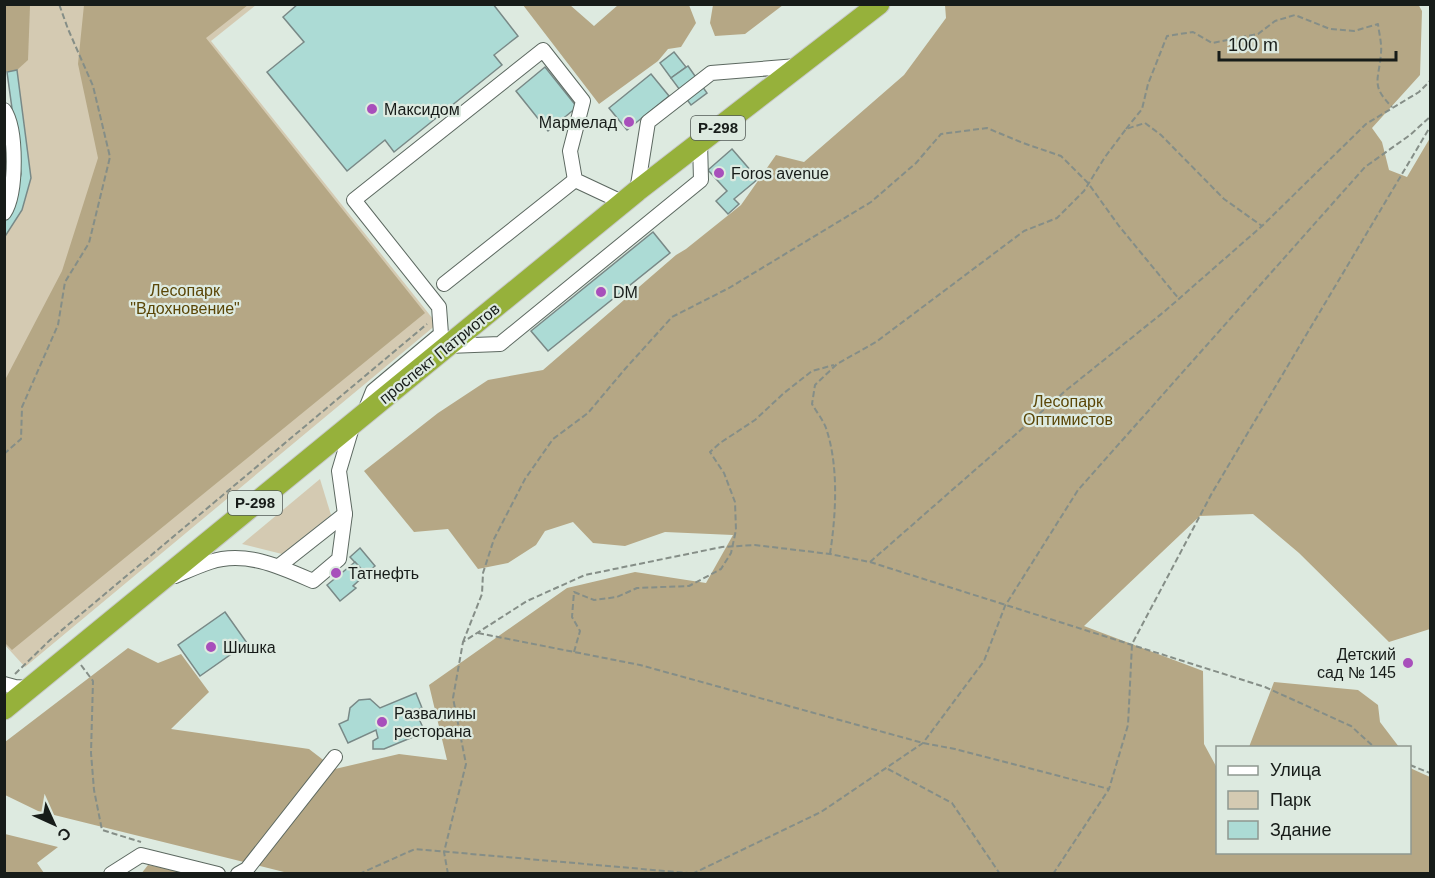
<svg xmlns="http://www.w3.org/2000/svg" width="1435" height="878" viewBox="0 0 1435 878" font-family="Arial,sans-serif">
<style>
.green{fill:#d4cab2}
.forest{fill:#b5a785}
.building{fill:#acdbd5;stroke:#798987;stroke-width:1.5}
.lines{fill:none;stroke-linecap:round;stroke-linejoin:round}
.minor-casing{stroke:#5c6860;stroke-width:16}
.highway-casing{stroke:#c7c9c8;stroke-width:23}
.path{stroke:#858e87;stroke-width:2;stroke-dasharray:6 3;stroke-linecap:butt}
.minor{stroke:#fff;stroke-width:14}
.highway{stroke:#96b13b;stroke-width:21}
.poi-dot{fill:#a84fbb;stroke:#ddeae0;stroke-width:2}
.labels{text-anchor:middle;stroke-width:4.5;stroke-linejoin:round;paint-order:stroke}
.shield{fill:#ddeae0;stroke:#525a55;stroke-width:1.5}
.shield-label{font-size:15px;font-weight:bold;fill:#171c19}
.poi-label{font-size:16px;fill:#171c19;stroke:#ddeae0;text-anchor:start}
.park-label{font-size:16px;fill:#5a4607;stroke:#ddeae0}
.street-label{font-size:16px;fill:#171c19;stroke:#ddeae0}
</style>
<rect width="100%" height="100%" fill="#ddeae0"/>
<!-- green -->
<g class="green">
<path d="M5 5H256L211 41 437 324 25 667 4 644V238L22 210 31 178 17 71 5 72Z"/>
<path d="M320 479 331 515 282 554 242 544Z"/>
</g>
<!-- forest -->
<g class="forest">
<path d="M1418 4 1422 11 1420 75 1372 128 1382 142 1389 170 1407 177 1430 138V629L1389 642 1299 553 1253 514 1200 516 1084 626 1203 671 1204 744 1217 768 1218 852H1410V768L1430 777V873L292 874 38 811 5 795V742L128 648 158 663 181 654 209 692 171 729 309 749 335 769 399 754 447 760 429 685 567 588 635 572 706 583 733 535 665 532 625 546 593 543 573 522 545 531 536 545 508 563 478 569 448 529 414 532 364 471 438 413 488 380 543 370 676 255 686 249 741 205 776 155 804 162 904 75 946 18 945 5Z"/>
<path d="M4 5H30V6L28 60 17 70 5 72Z"/>
<path d="M84 5H248L206 38 425 313 12 650 4 642 5 380 62 271 98 158 78 64Z"/>
<path d="M523 5H570L594 26 618 5H689L696 23 681 47 668 49 658 61 599 104Z"/>
<path d="M713 5V4L783 5 745 34 715 36 710 23Z"/>
<path d="M1274 682 1358 690 1378 705 1380 722 1399 747H1249Z"/>
<path d="M5 834 58 847 37 863 44 873H5Z"/>
<path d="M148 865 190 873 141 874Z"/>
</g>
<!-- building -->
<g class="building">
<path d="M298 4H493L518 36 494 55 502 65 394 152 385 140 347 171 267 72 304 42 283 17Z"/>
<path d="M674 52 686 67 671 78 660 63Z"/>
<path d="M688 66 707 93 691 105 671 78Z"/>
<path d="M545 67 577 107 548 131 516 91Z"/>
<path d="M17 70 31 178 22 210 4 238V222L14 206 21 174 7 72Z"/>
<path d="M651 74 669 96 627 130 609 108Z"/>
<path d="M4 127H6L8 188 4 194Z"/>
<path d="M732 149 758 179 734 199 739 204 728 214 716 201 727 191 708 170Z"/>
<path d="M653 232 670 253 548 351 531 331Z"/>
<path d="M360 548 375 566 366 574 350 557Z"/>
<path d="M355 562 366 574 353 586 356 588 340 601 327 585Z"/>
<path d="M225 612 247 643 200 676 178 645Z"/>
<path d="M416 693 422 708 415 710 425 732 384 749H373V741L378 738 376 730 348 743 339 724 348 720 350 708 359 700 370 699 380 708Z"/>
</g>
<g class="lines">
<!-- minor casing -->
<g class="minor-casing">
<g id="minor">
<path d="M4 110C17 129 17 193 4 213"/>
<path d="M637 191 648 122 711 73 797 66"/>
<path d="M444 284 575 180"/>
<path d="M448 346 500 344 701 180 700 142"/>
<path d="M365 411 373 391 441 334 439 307 354 200 543 50 583 101 570 151 575 180 624 203"/>
<path d="M279 566 345 514"/>
<path d="M175 576C187 571 198 566 210 562 245 550 281 567 313 581L339 559 345 514 339 471 353 424"/>
<path d="M4 684 15 687 29 688"/>
<path d="M111 874 141 855 218 874"/>
<path d="M238 874 247 869 335 757"/>
</g>
</g>
<!-- highway casing -->
<g class="highway-casing">
<path id="highway" d="M4 709 637 191 879 4"/>
</g>
<!-- path -->
<g class="path">
<path d="M1126 129 1142 109 1148 84 1167 36 1193 32 1212 43 1258 34 1275 21 1295 15 1330 29 1354 31 1378 24C1379 33 1382 44 1381 53 1379 80 1370 85 1392 107"/>
<path d="M4 454 21 439 22 407 58 325 65 282 89 243 110 157 93 86 68 29 59 4"/>
<path d="M830 554C836 515 839 466 826 428 823 420 816 411 812 404L815 385 837 364 876 342 1024 231 1057 218 1084 191 1105 157 1126 129 1145 123 1161 135 1224 199 1262 226"/>
<path d="M870 562 1064 392 1165 311 1262 226 1366 124 1419 92 1430 81"/>
<path d="M478 633 640 665 923 743 955 749 1109 789"/>
<path d="M463 642 482 594 483 573 494 539 525 479 553 439 588 413 625 369 672 317 729 288 871 202 916 163 941 134 987 128 1023 143 1061 156 1088 183 1119 226 1179 299"/>
<path d="M574 652 580 631 572 617 574 592 594 600 617 597 637 588 689 586 721 569 731 553 736 530 735 502 724 473 710 452 720 443 755 420 784 393 812 371 834 365"/>
<path d="M81 665 93 681 91 753 94 790 102 830 141 842"/>
<path d="M15 674 50 640 427 324"/>
<path d="M1410 765 1430 773"/>
<path d="M888 769 952 803 1000 874"/>
<path d="M359 874 415 849 699 874"/>
<path d="M448 874 444 852 466 764 453 698 463 642 527 601 585 575 722 547 755 545 830 554 870 562 1265 687 1351 726 1375 748"/>
<path d="M692 874 821 812 923 743 984 661 1005 606 1078 490 1365 167 1410 135 1430 117"/>
<path d="M1053 874 1109 789 1128 725 1132 644 1212 493 1430 127"/>
</g>
<!-- minor -->
<use href="#minor" class="minor"/>
<!-- highway -->
<use href="#highway" class="highway"/>
</g>
<!-- markers -->
<g class="poi-dot">
<circle cx="372" cy="109" r="6"/>
<circle cx="629" cy="122" r="6"/>
<circle cx="719" cy="173" r="6"/>
<circle cx="601" cy="292" r="6"/>
<circle cx="336" cy="573" r="6"/>
<circle cx="211" cy="647" r="6"/>
<circle cx="1408" cy="663" r="6"/>
<circle cx="382" cy="722" r="6"/>
</g>
<g class="labels">
<!-- shield labels -->
<g class="shield">
<rect x="691" y="116" width="54" height="24" rx="4.5"/>
<rect x="228" y="491" width="54" height="24" rx="4.5"/>
</g>
<g class="shield-label">
<text x="718" y="133">Р-298</text>
<text x="255" y="508">Р-298</text>
</g>
<!-- poi labels -->
<g class="poi-label">
<text x="384" y="115">Максидом</text>
<text x="617" y="128" text-anchor="end">Мармелад</text>
<text x="731" y="179">Foros avenue</text>
<text x="613" y="298">DM</text>
<text x="348" y="579">Татнефть</text>
<text x="223" y="653">Шишка</text>
<text x="1396" y="660" text-anchor="end">Детский<tspan x="1396" dy="18">сад № 145</tspan></text>
<text x="394" y="719">Развалины<tspan x="394" dy="18">ресторана</tspan></text>
</g>
<!-- park labels -->
<g class="park-label">
<text x="185" y="296">Лесопарк<tspan x="185" dy="18">"Вдохновение"</tspan></text>
<text x="1068" y="407">Лесопарк<tspan x="1068" dy="18">Оптимистов</tspan></text>
</g>
<!-- street labels -->
<g class="street-label">
<text transform="translate(439 353) rotate(-39)" y="6">проспект Патриотов</text>
</g>
</g>
<!-- border -->
<rect width="1435" height="878" fill="none" stroke="#171c19" stroke-width="12"/>
<!-- legend -->
<rect x="1216" y="746" width="195" height="108" fill="#ddeae0" stroke="#8e9890" stroke-width="1.5"/>
<rect x="1228" y="766" width="30" height="9" fill="#ffffff" stroke="#8e9890" stroke-width="1.5"/>
<text x="1270" y="776" font-size="18" fill="#171c19">Улица</text>
<rect x="1228" y="791" width="30" height="18" fill="#d4cab2" stroke="#8e9890" stroke-width="1.5"/>
<text x="1270" y="806" font-size="18" fill="#171c19">Парк</text>
<rect x="1228" y="821" width="30" height="18" fill="#acdbd5" stroke="#8e9890" stroke-width="1.5"/>
<text x="1270" y="836" font-size="18" fill="#171c19">Здание</text>
<!-- north arrow -->
<g transform="translate(54 824) rotate(135)" stroke="#ddeae0" stroke-width="4.5" paint-order="stroke">
<path d="M0-4.5L10 22L0 15L-10 22Z" fill="#171c19"/>
<text y="-9" font-size="16" font-weight="bold" text-anchor="middle" fill="#171c19">С</text>
</g>
<!-- scale -->
<path d="M1219 51v9h177v-9" fill="none" stroke="#171c19" stroke-width="3"/>
<text x="1228" y="51" font-size="18" fill="#171c19" stroke="#ddeae0" stroke-width="4.5" paint-order="stroke">100 m</text>
</svg>
